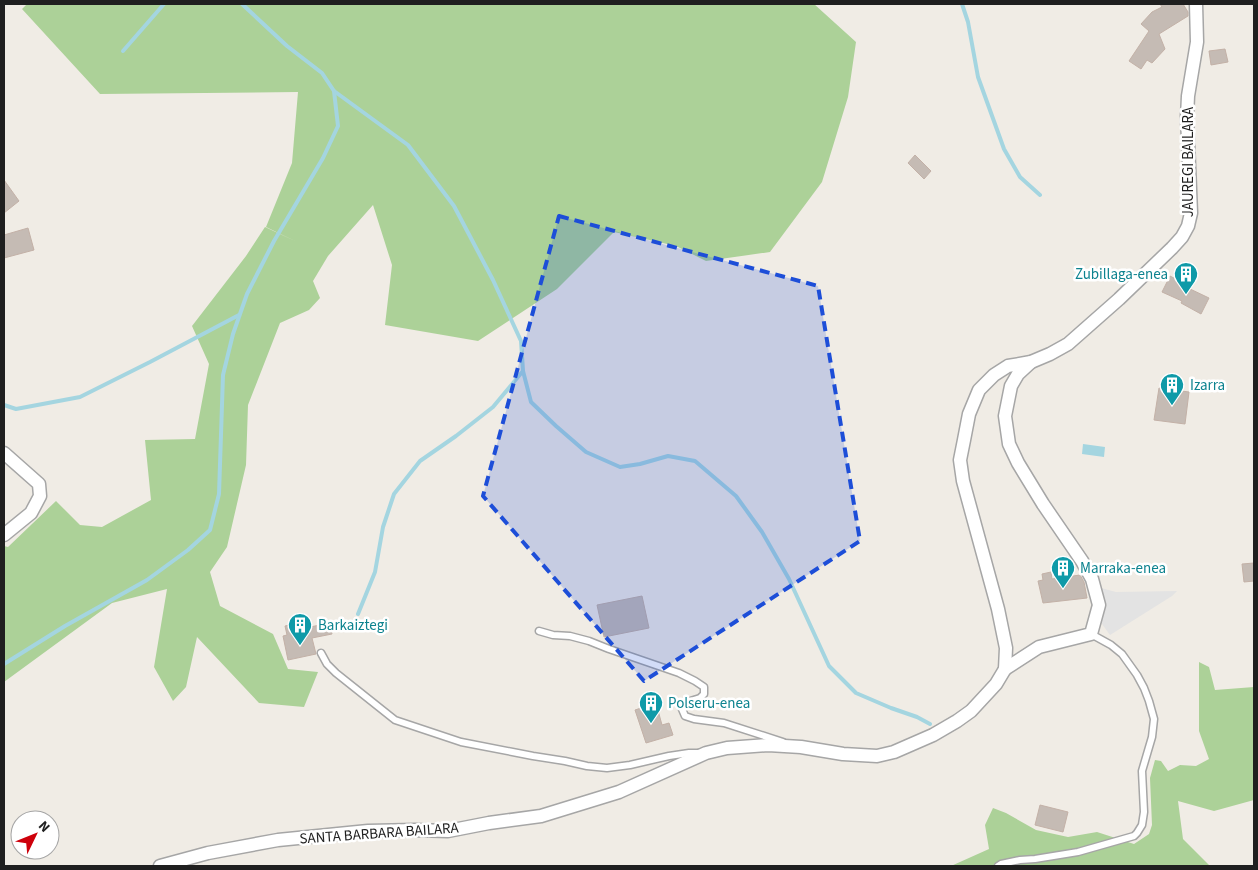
<svg xmlns="http://www.w3.org/2000/svg" width="1258" height="870" viewBox="0 0 1258 870" font-family="'Source Sans 3',sans-serif">
<style>
.forest{fill:#acd198}
.parking{fill:#e3e3e3}
.water{fill:#a4d5e0}
.lines{fill:none;stroke-linecap:round;stroke-linejoin:round}
.stream{stroke:#a4d5e0;stroke-width:4}
.building{fill:#c5bbb4;stroke:#c3b1a7}
.lane-casing{stroke:#a6a6a6;stroke-width:9}
.street-casing{stroke:#a6a6a6;stroke-width:15}
.lane{stroke:#fff;stroke-width:6}
.street{stroke:#fff;stroke-width:12}
.marked{fill:#1d4ed8;fill-opacity:0.2;stroke:#1d4ed8;stroke-width:4;stroke-dasharray:10 6;stroke-linejoin:round}
.labels{text-anchor:middle;stroke-width:5;stroke-linejoin:round;paint-order:stroke}
.street-label{font-size:15px;fill:#1f1f1f;stroke:#fff}
.culture-label{font-size:15px;fill:#0d838f;stroke:#fff;text-anchor:start}
</style>
<rect width="100%" height="100%" fill="#f0ece5"/>
<!-- forest -->
<g class="forest">
<path d="M27 4H814L856 42 848 97 822 182 770 252 706 261 676 246 614 232 557 289 478 341 385 325 392 265 373 205 328 256 313 281 320 298 309 310 280 323 248 405 246 465 227 547 210 572 220 606 273 634 288 669 318 672 304 707 259 703 197 637 186 687 173 701 154 667 167 589 112 603 4 682V546L8 547 56 501 80 525 102 527 151 500 145 440 195 439 209 364 192 326 246 256 265 227 295 241 266 227 292 163 298 92 100 94 22 9Z"/>
<path d="M1199 662 1209 667 1215 690 1254 687V800L1214 811 1178 801 1183 839 1210 866H951L989 849 985 825 993 808 1006 813 1036 830 1068 837 1097 832 1134 844 1149 834 1152 825 1150 778 1155 760 1161 761 1168 771 1180 765 1196 766 1209 759 1199 731Z"/>
</g>
<!-- parking -->
<path class="parking" d="M1101 588 1116 592 1177 591 1172 596 1110 635 1097 617Z"/>
<!-- water -->
<path class="water" d="M1083 444 1105 447 1104 457 1082 454Z"/>
<g class="lines">
<!-- stream -->
<g class="stream">
<path d="M962 4 968 22 978 77 1004 149 1020 177 1040 195"/>
<path d="M123 51 164 4"/>
<path d="M334 91 408 145 454 206 493 280 521 341 523 371 493 407 456 436 420 461 394 494 383 527 375 572 358 614"/>
<path d="M523 371 531 402 556 426 586 452 620 467 640 464 668 456 695 461 736 496 762 532 789 579 829 666 856 693 891 708 917 717 930 724"/>
<path d="M4 405 16 409 80 397 150 362 239 315"/>
<path d="M4 664 65 626 147 580 188 550 210 530 219 494 223 375 233 334 247 294 274 241 323 158 338 126 334 91 322 73 287 46 242 4"/>
</g>
</g>
<!-- building -->
<g class="building">
<path d="M1160 4H1183L1188 12V16L1159 34 1165 49 1152 63 1147 60 1141 69 1129 61 1149 31 1141 24 1152 12 1162 7Z"/>
<path d="M1225 49 1228 62 1211 65 1209 51Z"/>
<path d="M915 155 931 171 924 179 908 163Z"/>
<path d="M4 180 19 201 4 213Z"/>
<path d="M28 228 34 250 4 258V235Z"/>
<path d="M1170 276 1189 286 1188 288 1209 298 1201 314 1181 303 1182 301 1162 292Z"/>
<path d="M1159 388 1189 392 1185 424 1154 420Z"/>
<path d="M1254 563V581L1244 582 1242 564Z"/>
<path d="M1051 572 1052 579 1080 575 1084 582 1087 598 1043 603 1038 581 1043 580 1042 574Z"/>
<path d="M642 596 649 628 604 637 597 605Z"/>
<path d="M298 623V625L309 623 310 627 330 623 332 634 312 638 316 654 288 660 283 636 287 635 285 626Z"/>
<path d="M656 703 662 725 669 723 673 735 646 743 635 710Z"/>
<path d="M1040 805 1068 812 1063 832 1035 825Z"/>
</g>
<g class="lines">
<!-- lane casing -->
<g class="lane-casing">
<g id="lane">
<path d="M539 631 553 635 570 636 589 641 609 649 679 673 695 681 704 687V694L700 698 687 702 682 709 685 716 694 719 724 723 783 742"/>
<path d="M321 653 327 664 336 673 395 720 461 742 533 756 565 761 587 766 607 768 630 765 669 756 689 753H700"/>
<path d="M998 866 1001 864 1020 860 1035 859 1078 852 1134 836 1137 833 1142 825 1144 812 1142 771 1152 737 1154 719 1149 701 1144 688 1137 675 1122 654 1111 645 1091 634"/>
</g>
</g>
<!-- street casing -->
<g class="street-casing">
<g id="street">
<path d="M4 453 39 484 40 496 31 513 4 535"/>
<path d="M1005 669 1039 647 1091 634 1099 605 1092 579 1082 561 1043 504 1018 463 1009 444 1005 416 1011 386 1018 374 1031 362"/>
<path d="M160 866 208 853 278 840 368 831 415 830 448 831 489 823 541 816 619 792 706 753 727 748 768 745 801 747 843 754 877 756 894 752 933 735 957 721 971 711 996 684 1005 669 1006 648 998 609 963 481 960 460 964 440 969 414 979 390 994 375 1008 366 1031 362 1050 354 1068 344 1119 299 1172 248 1182 237 1188 226 1191 213 1187 117 1188 96 1197 42 1196 4"/>
</g>
</g>
<!-- lane -->
<use href="#lane" class="lane"/>
<!-- street -->
<use href="#street" class="street"/>
</g>
<!-- marked area -->
<path class="marked" d="M559 216 818 286 860 541 644 681 483 496Z"/>
<!-- icons -->
<defs>
<g id="building-pin" transform="scale(1.25)"><path d="M0 17L-7.5 6A9.5 9.5 0 1 1 7.5 6Z" fill="#0f9aa8" stroke="#fff"/><path d="M-4-6H4V6H1V3H-1V6H-4ZM-2.5-4.3h1.7v1.8h-1.7ZM.8-4.3h1.7v1.8H.8ZM-2.5-1h1.7V.8h-1.7ZM.8-1h1.7V.8H.8Z" fill="#fff"/></g>
</defs>
<g fill-rule="evenodd">
<use href="#building-pin" x="1186" y="274"/>
<use href="#building-pin" x="1172" y="385"/>
<use href="#building-pin" x="1063" y="568"/>
<use href="#building-pin" x="300" y="625"/>
<use href="#building-pin" x="651" y="703"/>
</g>
<g class="labels">
<!-- street labels -->
<g class="street-label">
<text transform="translate(1188 162) rotate(-90)" y="5">JAUREGI BAILARA</text>
<text transform="translate(379 833) rotate(-4)" y="5">SANTA BARBARA BAILARA</text>
</g>
<!-- culture labels -->
<g class="culture-label">
<text x="1168" y="279" text-anchor="end">Zubillaga-enea</text>
<text x="1190" y="390">Izarra</text>
<text x="1080" y="573">Marraka-enea</text>
<text x="318" y="630">Barkaiztegi</text>
<text x="668" y="708">Polseru-enea</text>
</g>
</g>
<!-- border -->
<rect width="1258" height="870" fill="none" stroke="#1f1f1f" stroke-width="10"/>
<!-- north arrow -->
<g transform="translate(35 835) rotate(47)"><circle r="24" fill="#ffffff" stroke="#a5a5a5"/>
<path d="M0-4L9 19L0 12L-9 19Z" fill="#ce000b"/>
<text y="-8" font-size="14" font-weight="bold" text-anchor="middle" fill="#1f1f1f">N</text>
</g>
</svg>
